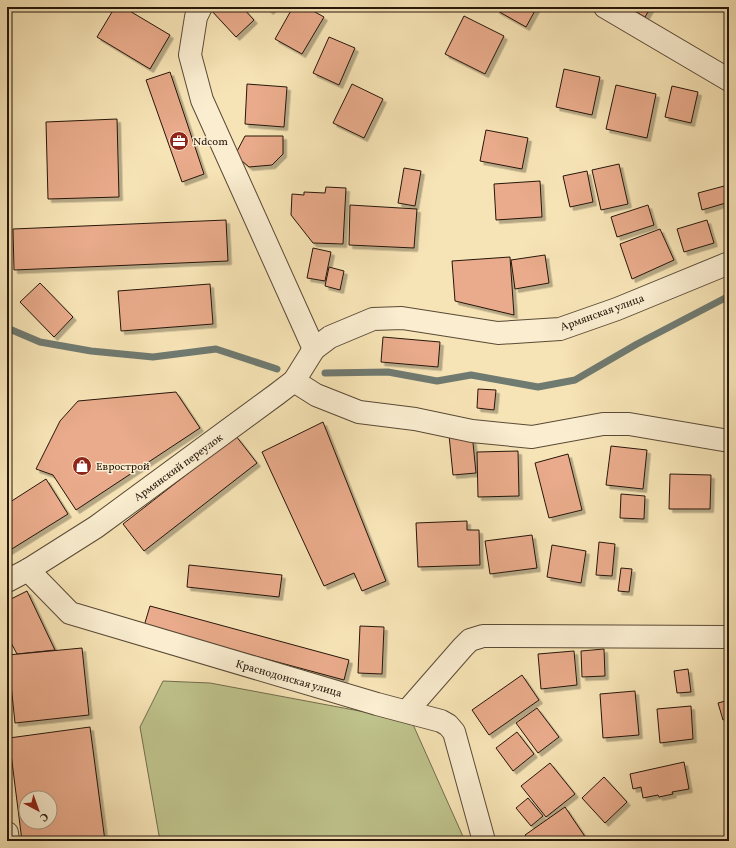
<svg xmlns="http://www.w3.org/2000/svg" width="736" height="848" viewBox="0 0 736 848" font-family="Vollkorn,serif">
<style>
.green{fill:#bfc38c;stroke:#726c4c}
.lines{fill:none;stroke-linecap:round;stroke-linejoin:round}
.stream{stroke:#6f7a71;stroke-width:7}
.building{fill:#e9ab8b;stroke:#26160b;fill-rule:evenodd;filter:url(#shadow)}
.minor-casing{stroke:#5a4a36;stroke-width:24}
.minor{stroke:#faedd0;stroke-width:22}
.labels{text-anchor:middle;stroke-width:3;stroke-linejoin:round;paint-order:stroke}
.poi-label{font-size:11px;fill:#26160b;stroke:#faedd0;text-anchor:start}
.street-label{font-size:11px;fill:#26160b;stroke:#faedd0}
</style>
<defs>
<filter id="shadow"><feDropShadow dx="3.5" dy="3.5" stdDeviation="0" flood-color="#0004"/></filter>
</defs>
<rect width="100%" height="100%" fill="#f7e4b6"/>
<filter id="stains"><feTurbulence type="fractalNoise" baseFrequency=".005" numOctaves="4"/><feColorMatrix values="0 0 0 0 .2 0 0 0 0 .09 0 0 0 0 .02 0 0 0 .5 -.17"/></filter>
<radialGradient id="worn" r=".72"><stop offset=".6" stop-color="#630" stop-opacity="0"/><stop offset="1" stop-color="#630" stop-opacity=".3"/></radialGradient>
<!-- green -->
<path class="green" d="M163 681 210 683 381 715 407 711 465 841H160L140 727Z"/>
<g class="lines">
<!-- stream -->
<g class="stream">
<path d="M7 328 40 342 91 351 153 357 216 349 277 369"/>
<path d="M325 373 388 372 437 381 471 375 538 387 575 380 637 344 729 296"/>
</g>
</g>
<!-- building -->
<g class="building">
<path d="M115 7H123L170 35 150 69 97 37Z"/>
<path d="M212 7H242L254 20 236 37 210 9Z"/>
<path d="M265 7H273L270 11Z"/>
<path d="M293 7H306L324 17 302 54 275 39Z"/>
<path d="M498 7H537L526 27 496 10Z"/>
<path d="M627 7H651L645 17Z"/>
<path d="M464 16 504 36 485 74 445 54Z"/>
<path d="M329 37 355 48 339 85 313 73Z"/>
<path d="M564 69 600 77 592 115 556 107Z"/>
<path d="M170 72 204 174 182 182 146 80Z"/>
<path d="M247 84 287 87 284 127 245 124Z"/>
<path d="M352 84 383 99 364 138 333 123Z"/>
<path d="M616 85 656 94 647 138 606 129Z"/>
<path d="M672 86 698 92 691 123 665 117Z"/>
<path d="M117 119 119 197 48 199 46 122Z"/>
<path d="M486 130 528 138 522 169 480 161Z"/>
<path d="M245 136H283V154L272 165 249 167 235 155Z"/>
<path d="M619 164 628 204 601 210 592 170Z"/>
<path d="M404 168 421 171 415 206 398 203Z"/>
<path d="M587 171 593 202 570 207 563 176Z"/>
<path d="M540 181 542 217 496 220 494 184Z"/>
<path d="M728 185 729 202 702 210 698 193Z"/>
<path d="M326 187 346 188 343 244 313 243 291 215 292 194 304 195V192L325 193Z"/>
<path d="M350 205 417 209 414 248 349 245Z"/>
<path d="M648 205 654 225 617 237 611 217Z"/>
<path d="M226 220 228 261 14 270 13 229Z"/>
<path d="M707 220 714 243 684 252 677 229Z"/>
<path d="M660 229 674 260 632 279 620 244Z"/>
<path d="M313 248 331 252 325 281 307 278Z"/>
<path d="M545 255 549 283 515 289 511 260Z"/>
<path d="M510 257 514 315 455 301 452 261Z"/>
<path d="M329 267 344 271 340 290 325 286Z"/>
<path d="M40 283 73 317 54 337 20 302Z"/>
<path d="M210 284 213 324 121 331 118 291Z"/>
<path d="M383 337 440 342 438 367 381 362Z"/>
<path d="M478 389 496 390 494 410 477 408Z"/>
<path d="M176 392 200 428 76 510 53 475 36 469 60 421 78 401Z"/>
<path d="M323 422 386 581 362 591 354 573 324 586 262 452Z"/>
<path d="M472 433 476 473 453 475 449 435Z"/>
<path d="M236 436 257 463 144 551 123 524Z"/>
<path d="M611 446 647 450 643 489 606 485Z"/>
<path d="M518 451 519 496 478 497 477 452Z"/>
<path d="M568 454 582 510 549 518 535 463Z"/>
<path d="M670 474 711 475 710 509H669Z"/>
<path d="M46 479 68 514 7 552V504Z"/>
<path d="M621 494 645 496 644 519 620 518Z"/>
<path d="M467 521V530H479L480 565 418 567 416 523Z"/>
<path d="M532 535 537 568 490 574 485 541Z"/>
<path d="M599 542 615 544 612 576 596 575Z"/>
<path d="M552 545 586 551 581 583 547 577Z"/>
<path d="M189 565 282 575 279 597 187 587Z"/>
<path d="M621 568 632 569 629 592 618 591Z"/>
<path d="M27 591 55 650 17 654 7 635V601Z"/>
<path d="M150 606 349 660 344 680 144 626Z"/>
<path d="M360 626 384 627 382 674 358 673Z"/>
<path d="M82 648 89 715 15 723 8 655Z"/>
<path d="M604 649 605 676 582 677 581 651Z"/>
<path d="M574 651 577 685 541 689 538 654Z"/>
<path d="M688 669 691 692 677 693 674 671Z"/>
<path d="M522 675 539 700 489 735 472 710Z"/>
<path d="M635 691 639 735 603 738 600 694Z"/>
<path d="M729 700V718L723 720 718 703Z"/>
<path d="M691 706 693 739 660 743 657 709Z"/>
<path d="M537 708 559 737 538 753 516 723Z"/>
<path d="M90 727 105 841H22L9 738ZM26 798H50V822H26Z"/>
<path d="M517 732 534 754 513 771 496 748Z"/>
<path d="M684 762 689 789 672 792 673 794 659 797 658 795 643 798 641 787 633 789 630 774Z"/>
<path d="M550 763 575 794 546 817 521 786Z"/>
<path d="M604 777 627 802 605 823 582 798Z"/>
<path d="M528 798 543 816 531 826 516 808Z"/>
<path d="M565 807 588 841H529L525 835Z"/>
</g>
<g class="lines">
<!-- minor casing -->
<g class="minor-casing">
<g id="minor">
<path d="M201 7 196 17 190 55 202 100 314 349"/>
<path d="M605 7 729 80"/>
<path d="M294 381 316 395 359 412 415 419 472 431 532 437 603 424H629L729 441"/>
<path d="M28 570 70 613 377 704 441 721 448 725 454 732 484 841"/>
<path d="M7 581 28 570 96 527 277 394 294 381 314 349 330 337 373 319 402 318 498 333 560 329 617 309 729 263"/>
<path d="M407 711 463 647 470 640 483 636 729 637"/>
<path d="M7 833 8 841"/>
</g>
</g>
<!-- minor -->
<use href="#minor" class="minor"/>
</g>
<!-- icons -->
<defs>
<g id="office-disc" transform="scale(1)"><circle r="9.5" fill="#8f2418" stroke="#faedd0"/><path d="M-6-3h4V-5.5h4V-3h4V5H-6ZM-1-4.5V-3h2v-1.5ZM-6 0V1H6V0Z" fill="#fff"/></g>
<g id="shop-disc" transform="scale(1)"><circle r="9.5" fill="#8f2418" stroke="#faedd0"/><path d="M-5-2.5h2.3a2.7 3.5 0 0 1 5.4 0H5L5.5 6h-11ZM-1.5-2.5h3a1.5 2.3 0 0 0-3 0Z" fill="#fff"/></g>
</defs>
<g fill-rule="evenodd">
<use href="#office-disc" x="179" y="141"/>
<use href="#shop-disc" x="82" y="466"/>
</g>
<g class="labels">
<!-- poi labels -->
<g class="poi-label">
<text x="193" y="145">Ndcom</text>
<text x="96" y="470">Еврострой</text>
</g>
<!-- street labels -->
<g class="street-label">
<text transform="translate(602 312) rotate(-20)" y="4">Армянская улица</text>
<text transform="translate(178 467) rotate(-36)" y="4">Армянский переулок</text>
<text transform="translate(289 678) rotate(16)" y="4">Краснодонская улица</text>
</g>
</g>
<!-- margin -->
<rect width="736" height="848" fill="none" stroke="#f7e4b6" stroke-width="24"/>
<rect x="8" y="8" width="720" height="832" fill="none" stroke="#26160b" stroke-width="2"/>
<rect x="12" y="12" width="712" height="824" fill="none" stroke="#26160b"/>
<!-- north arrow -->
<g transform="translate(38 810) rotate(139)"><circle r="19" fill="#faedd0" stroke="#a59781"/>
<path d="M0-3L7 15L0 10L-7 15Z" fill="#8f2418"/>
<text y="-6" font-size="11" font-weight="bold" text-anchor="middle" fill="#26160b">С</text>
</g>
<rect width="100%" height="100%" filter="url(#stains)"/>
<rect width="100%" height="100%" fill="url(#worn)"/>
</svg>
